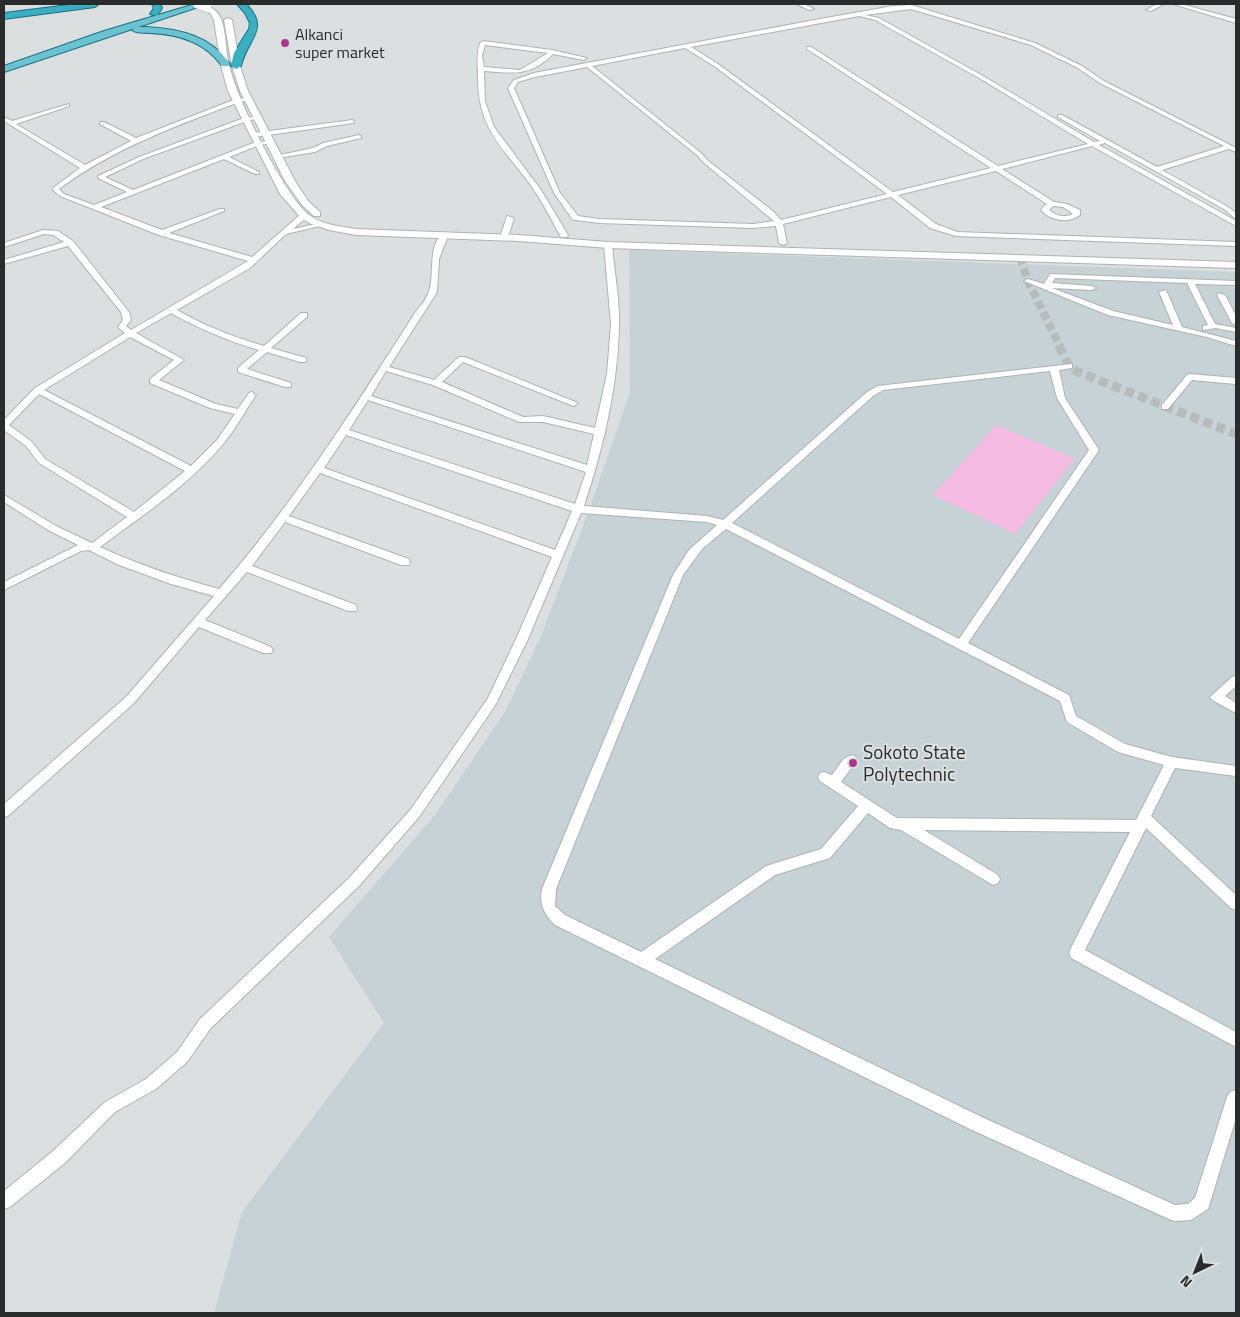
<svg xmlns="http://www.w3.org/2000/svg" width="1240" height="1317" viewBox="0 0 1240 1317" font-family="'Titillium Web',sans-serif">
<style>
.built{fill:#c6d2d5}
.green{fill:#f6bbe2}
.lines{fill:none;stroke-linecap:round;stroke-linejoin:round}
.minor-tunnel-far1{stroke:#b8bbbc;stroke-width:8;stroke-dasharray:8 4;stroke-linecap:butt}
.minor-tunnel{stroke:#b8bbbc;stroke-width:9;stroke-dasharray:9 5;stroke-linecap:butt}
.minor-casing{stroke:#aeb2b3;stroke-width:2}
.tertiary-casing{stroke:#aeb2b3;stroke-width:2}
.primary-casing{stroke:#167383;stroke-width:2}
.trunk-casing{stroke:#167383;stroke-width:2}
.minor{fill:#fff;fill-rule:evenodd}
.tertiary{fill:#fff;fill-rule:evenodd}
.primary{fill:#6dc2d1;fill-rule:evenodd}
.trunk{fill:#3caec2;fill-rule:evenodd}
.tertiary-bridge-casing{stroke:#aeb2b3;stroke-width:9;stroke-linecap:butt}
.tertiary-bridge{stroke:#fff;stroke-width:8}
.poi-dot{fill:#ab358e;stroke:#dbdfe0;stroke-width:2}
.labels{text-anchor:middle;stroke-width:4;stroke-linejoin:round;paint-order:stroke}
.far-poi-label{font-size:16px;fill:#2a2b2b;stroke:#dbdfe0;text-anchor:start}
.poi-label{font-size:19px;fill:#2a2b2b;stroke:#dbdfe0;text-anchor:start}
</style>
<rect width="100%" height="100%" fill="#dbdfe0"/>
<!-- built -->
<path class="built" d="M629 250 1236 272V1313H214L242 1212 384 1023 329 937 435 815 506 710 541 636 589 510 630 392Z"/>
<!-- green -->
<path class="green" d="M996 425 1075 459 1015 534 933 495Z"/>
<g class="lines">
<!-- minor-tunnel-far1 -->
<path class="minor-tunnel-far1" d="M1020 257 1028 281 1060 347"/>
<!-- minor-tunnel -->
<path class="minor-tunnel" d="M1059 346 1069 366 1078 372 1236 434"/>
<!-- minor casing -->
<g class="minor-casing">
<g id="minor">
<path d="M67 4H72L73 5 70 7Z"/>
<path d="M797 4H804L814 9 809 10Z"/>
<path d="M1157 4H1164L1151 11 1146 10Z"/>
<path d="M1173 4H1181L1236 19V23Z"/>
<path d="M911 5 1035 43 1082 66 1104 81 1236 148V152L1229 149 1162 170 1228 207 1236 213V219L1224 209 1105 143 1099 145 1236 221V226L1092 146 1002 169 1054 202 1067 204 1080 210V215C1068 224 1051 221 1041 210L1044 206 1047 204 996 171 898 195 936 224 957 232 1236 242V246L956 236 930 228 891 197 783 224 787 243 783 245 779 243 776 226 753 228 599 223 576 220H573L554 193 508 88 514 80 534 73 809 21 893 6ZM911 9 1031 45 1078 68 1100 83 1224 146 1157 167 1062 115H1058V117L1100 141 1094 142 983 76 879 18 865 15ZM859 16 875 20 979 78 1088 144 998 166 811 47H807V49L991 168 893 192 718 64 691 47ZM685 48 714 66 887 194 781 220 774 212 707 160 701 153 592 66ZM587 67 697 155 703 162 774 221 753 224 599 219 578 216 560 193 514 88 518 82 535 77ZM1053 206 1063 207 1073 214C1064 218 1056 216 1049 210Z"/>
<path d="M483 41 552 50 587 58 584 60 553 54C530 77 514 73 484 71L485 101 494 127 541 190 568 235 567 237H561C551 219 542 201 530 184 501 145 478 129 478 77 478 64 476 55 480 43ZM485 45 548 53 520 70 484 67 482 56Z"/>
<path d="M250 98V100L239 102C176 126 114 148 59 189L64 194 94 205 127 192 98 178V176L139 157 244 118 259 116V118L247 121 143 159 105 177 133 190 256 142 272 141V143L259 145 229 157 259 172V174H255L224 159 101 207 162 230 220 209H224V211L169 233 252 257 301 214 308 216 293 229 320 223 324 225 286 234 250 268 177 310C205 326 233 337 264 346L301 313H307V317L271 348 306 358V362H300L267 352 247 369 291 383V387H285L238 372V368L259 350C228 341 200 329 171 313L136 333 184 360 159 380 216 404 238 409 249 393 252 392 256 395C245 411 236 428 224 443 189 485 143 515 100 547 139 565 178 578 219 589 294 503 354 408 415 313 420 306 427 299 429 291 435 276 427 242 444 234L448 236 439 259 437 292 389 367 434 380 459 357H465L578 403 574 406 571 405 463 362 442 382 523 417 543 416 595 428 607 374 611 324 604 245 608 243 612 245C614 271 620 299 619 325 618 386 603 449 584 506L707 516 723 520 867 392 878 386 1072 364V368L1059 370 1065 398 1099 450 968 643 1069 695 1076 716 1125 744 1172 757 1236 766V776L1175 768 1151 816 1236 895V910L1231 908 1146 828 1085 950 1236 1032V1047L1071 958 1069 953 1071 948 1130 832 924 830 998 875 1000 879 998 883 993 885 901 830 890 828 868 813 830 858 775 875 655 959 984 1118 1175 1205 1188 1204 1195 1198 1227 1097 1230 1092 1236 1090V1118L1208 1209 1191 1220 1175 1221 1169 1219 972 1130 555 925C544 915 539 903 542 889L673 575 689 550 717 525 707 522 581 513 528 639 496 704 419 817 359 886 210 1029 187 1062 156 1089 115 1112 65 1163 10 1207 4 1209V1191L53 1151 105 1102 146 1079 177 1052 200 1019 349 878 411 809 488 698 516 639 552 557 320 473 289 516 409 559 410 562 409 565H401L285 522 252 566 356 605 357 608 356 611H348L247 572 205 620 271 647 273 650 271 653H263L199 627 134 703 8 816 4 817V804L126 697 214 596 171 584 119 565 89 550 81 551 4 590V582L78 545 48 530 4 502V495L56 526 92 543 127 517 39 463 26 446 4 430V420L35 388 125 333 118 327 123 320 121 312 68 246 4 264V260L64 242 53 235 44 234 4 247V243L43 230 58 231 73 241 129 312 131 320 126 326 131 330 248 261 159 235 60 196 53 190V188L80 168 4 121V117L12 121 69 104V106L16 124 85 165 131 141 100 124V122H104L136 138 236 99ZM130 337 174 360 150 379V383L210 408 235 414 217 440 191 466 44 390ZM386 371 433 385 519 422H543L594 434 587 465 371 396ZM1050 371 1057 398 1089 450 959 639 732 523 873 396 883 390ZM39 394 185 471 134 512 45 459 32 442 9 425ZM368 400 586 472 575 504 349 430ZM346 435 572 511 555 550 324 468ZM726 529 1060 701 1067 722 1118 752 1164 765 1136 820 897 818 841 782 857 760 855 756C844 753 838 768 832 775L824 772 820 773 818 777 820 781 858 806 821 849 766 866 641 952 565 915 555 906 556 889 683 575 702 549Z"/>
<path d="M352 120 354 121V123L254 137 251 135 254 133Z"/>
<path d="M359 135 361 136V138L327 146 315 152 278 158 275 156 313 148 323 143Z"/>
<path d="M507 216 514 218 509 234 505 236 501 234Z"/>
<path d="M1050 274 1236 281V285L1195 284 1215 324 1236 328V332L1216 328 1203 330V326L1208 325 1187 283 1055 278 1052 283 1092 286 1096 288 1092 290 1052 288 1113 311 1173 325 1159 292 1166 290 1182 327 1236 341V346L1207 337 1108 315 1024 281 1028 279 1044 284Z"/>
<path d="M1218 293 1225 295 1236 316V325L1232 323 1217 295Z"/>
<path d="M1190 374 1236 378V384L1192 380 1168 409H1162V405L1187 375Z"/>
<path d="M1236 676V686L1225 696 1236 703V713L1212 700 1210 697 1232 677Z"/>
</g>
</g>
<!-- tertiary casing -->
<g class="tertiary-casing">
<g id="tertiary">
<path d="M205 7C212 6 219 12 221 19 227 34 225 53 230 68 237 99 285 197 309 215 322 225 340 226 356 229L519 235 608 242 1236 262V268L608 248 519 241 356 235 329 230 309 223 301 218 280 194 228 91 221 66 214 20 211 14 205 9Z"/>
<path d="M228 18 232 20 240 66 248 91 295 181 308 201 320 212V216H314L302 205 285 181 240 91 232 66 224 20Z"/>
</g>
</g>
<!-- primary casing -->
<g class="primary-casing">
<g id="primary">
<path d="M195 4H207L4 72V66L104 31Z"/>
<path d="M147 27C180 29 211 36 230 64L228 66H222C205 42 178 34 150 33 143 32 137 34 132 30L136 27Z"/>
</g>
</g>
<!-- trunk casing -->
<g class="trunk-casing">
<g id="trunk">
<path d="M77 4H99L95 7 4 19V13Z"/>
<path d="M152 4H160L162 8 157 16 150 14 154 8Z"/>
<path d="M237 4H246C271 29 247 39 241 66L236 69 231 66 234 53 249 29 250 23 245 13Z"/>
</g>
</g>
<!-- minor -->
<use href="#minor" class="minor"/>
<!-- tertiary -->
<use href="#tertiary" class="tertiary"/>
<!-- primary -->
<use href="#primary" class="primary"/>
<!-- trunk -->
<use href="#trunk" class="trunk"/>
<!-- tertiary-bridge casing -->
<g class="tertiary-bridge-casing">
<path id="tertiary-bridge" d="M197 4 207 8"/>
</g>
<!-- tertiary-bridge -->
<use href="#tertiary-bridge" class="tertiary-bridge"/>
</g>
<!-- markers -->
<g class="poi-dot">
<circle cx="285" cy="43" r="5"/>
<circle cx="853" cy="763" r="5"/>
</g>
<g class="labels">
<!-- far-poi labels -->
<g class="far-poi-label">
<text x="295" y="40">Alkanci<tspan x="295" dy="18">super market</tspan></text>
</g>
<!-- poi labels -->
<g class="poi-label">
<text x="863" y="759">Sokoto State<tspan x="863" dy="22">Polytechnic</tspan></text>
</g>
</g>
<!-- border -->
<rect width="1240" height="1317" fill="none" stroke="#2a2b2b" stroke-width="10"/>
<!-- north arrow -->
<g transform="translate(1195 1272) rotate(223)" stroke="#dbdfe0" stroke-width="4" paint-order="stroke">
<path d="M0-4L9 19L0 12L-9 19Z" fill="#2a2b2b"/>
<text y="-8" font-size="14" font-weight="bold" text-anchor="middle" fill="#2a2b2b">N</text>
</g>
</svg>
